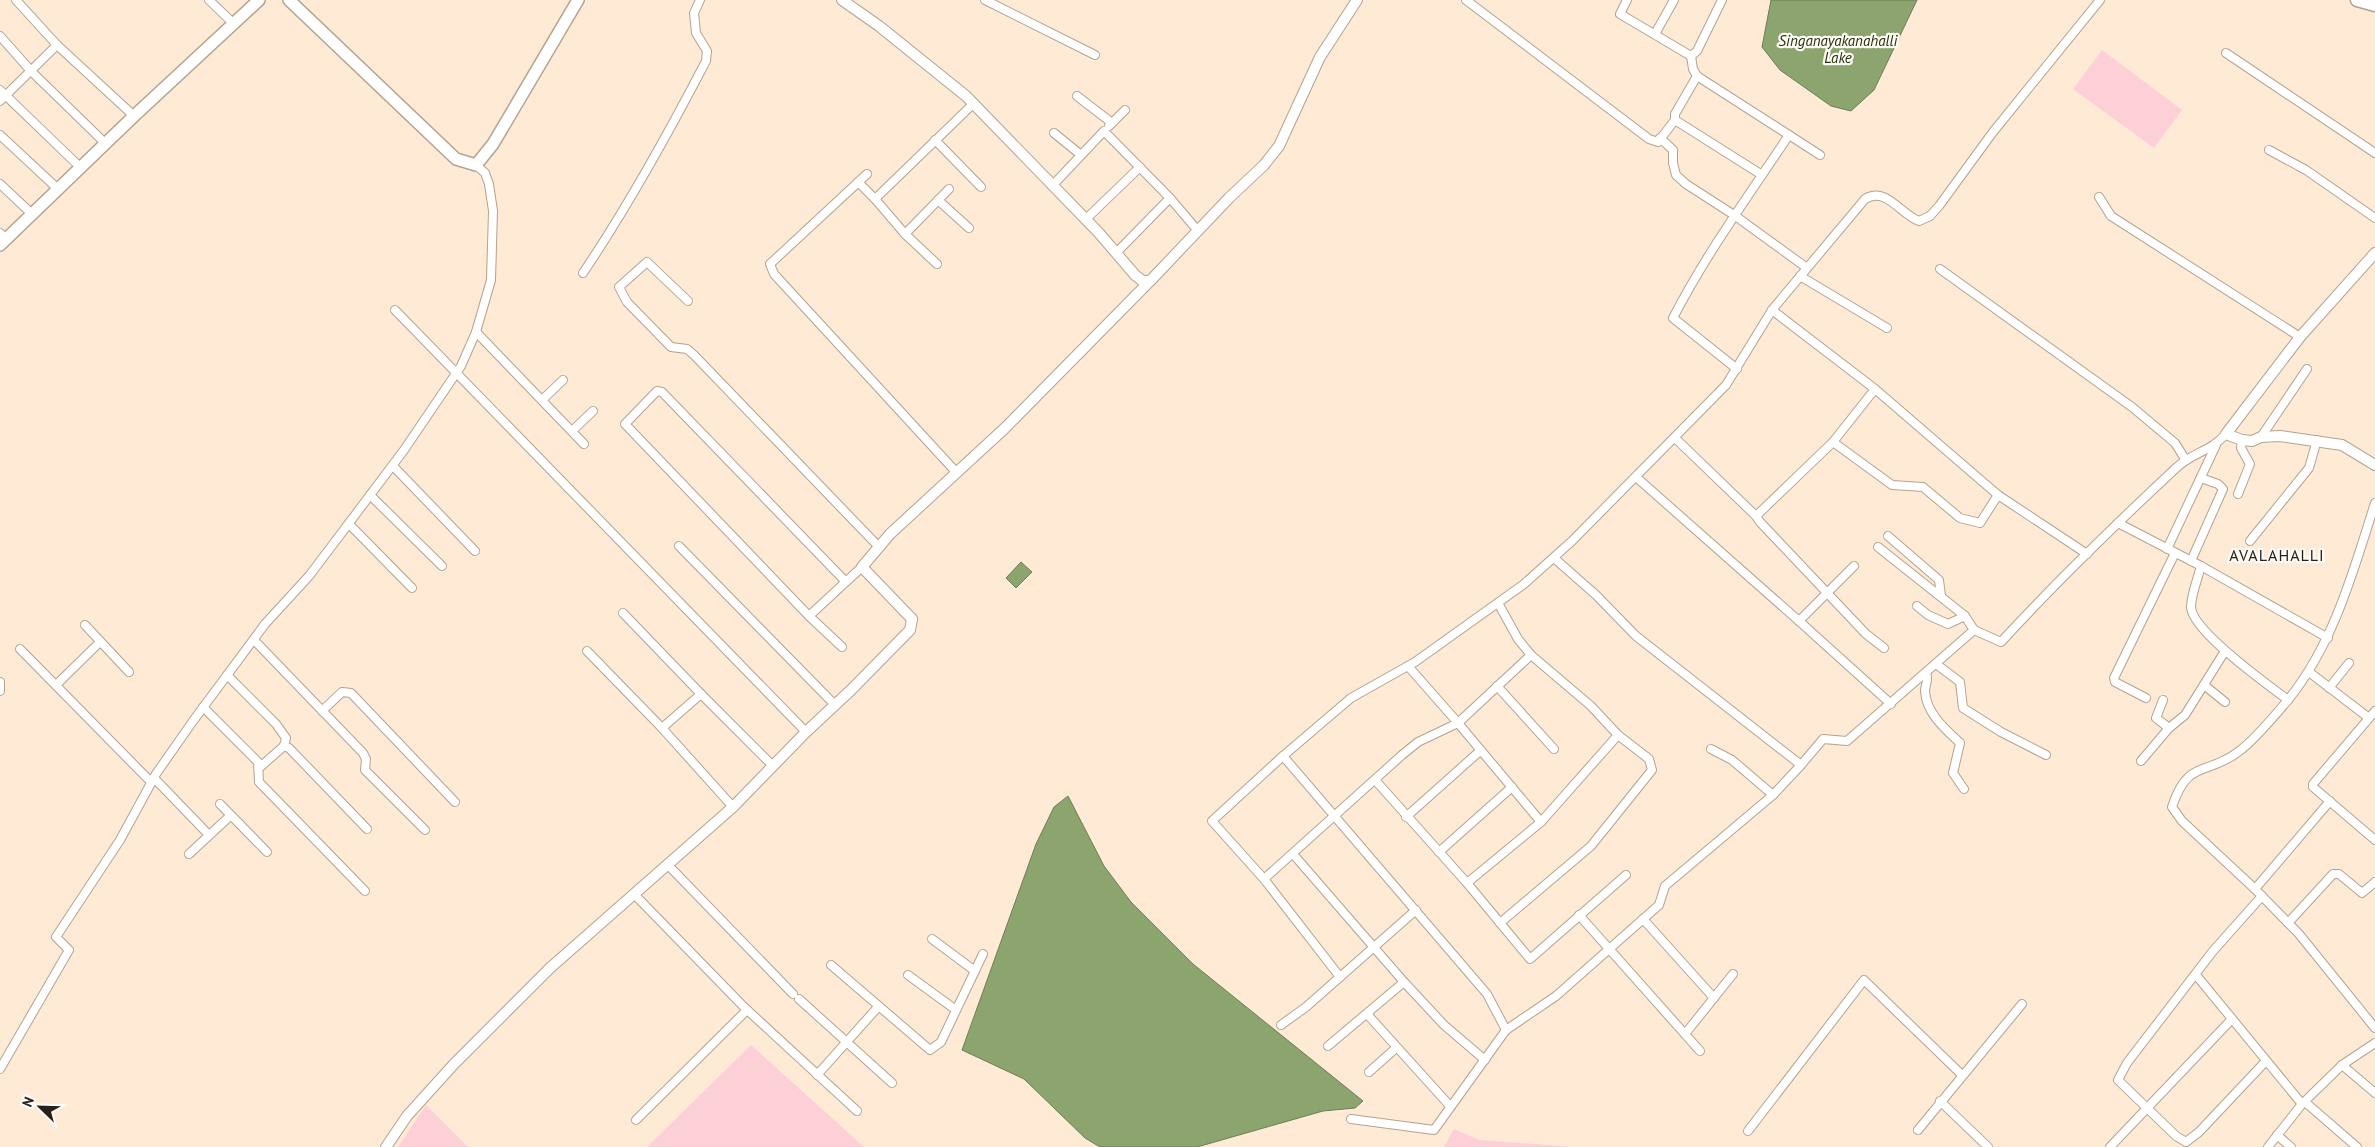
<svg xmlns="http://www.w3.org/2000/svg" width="2375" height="1147" viewBox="0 0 2375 1147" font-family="'PT Sans',sans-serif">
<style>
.green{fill:#fdd0d8}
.water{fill:#8ca46e;stroke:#6e7d54}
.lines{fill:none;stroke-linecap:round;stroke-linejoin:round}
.minor-casing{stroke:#b5a28f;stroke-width:10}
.tertiary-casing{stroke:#b5a28f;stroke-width:12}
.secondary-casing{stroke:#b5a28f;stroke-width:14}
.primary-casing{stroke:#b5a28f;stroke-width:15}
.minor{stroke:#fff;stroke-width:8}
.tertiary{stroke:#fff;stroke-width:10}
.secondary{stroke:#fff;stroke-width:11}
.primary{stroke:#fff;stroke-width:12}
.labels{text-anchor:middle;stroke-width:4.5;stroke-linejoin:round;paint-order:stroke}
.water-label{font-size:15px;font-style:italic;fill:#233309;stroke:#fffbf7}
.quarter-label{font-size:16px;letter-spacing:1px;fill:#282119;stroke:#fffbf7}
</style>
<rect width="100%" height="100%" fill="#ffead6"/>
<!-- green -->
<g class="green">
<path d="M2102 50 2182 110 2154 148 2073 89Z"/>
<path d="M751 1045 864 1147H647Z"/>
<path d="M426 1105 468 1147H398Z"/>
<path d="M1454 1129 1479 1140 1573 1147H1444Z"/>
</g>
<!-- water -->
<g class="water">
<path d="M1771 0H1917L1874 90 1851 111 1831 106 1780 70 1762 47Z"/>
<path d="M1021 562 1032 572 1016 588 1006 578Z"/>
<path d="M1068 796 1104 866 1131 902 1193 964 1363 1101 1355 1108 1323 1111 1197 1147H1100L1085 1138 1024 1079 962 1050 1036 844 1054 807Z"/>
</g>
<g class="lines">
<!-- minor casing -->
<g class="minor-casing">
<g id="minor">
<path d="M16 0 57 45 134 116"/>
<path d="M209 0 234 24"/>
<path d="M985 0 1095 55"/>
<path d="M1466 0 1649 139 1658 142 1675 120V114L1697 76"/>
<path d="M1627 0 1620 14 1691 56"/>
<path d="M1655 34 1674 0"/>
<path d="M0 36 31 71 105 143"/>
<path d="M2226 53 2375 153"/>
<path d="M1691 56 1693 69 1697 76 1789 135C1749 195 1706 254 1673 318L1737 369"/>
<path d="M1691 56 1697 51 1722 0"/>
<path d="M0 90 80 167"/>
<path d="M1077 96 1112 123"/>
<path d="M0 101 57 45"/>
<path d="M1675 120 1762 175"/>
<path d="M1109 126 1125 110"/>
<path d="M1054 133 1081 155"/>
<path d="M0 135 59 190"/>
<path d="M1789 135 1820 155"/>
<path d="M1660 138 1673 150V163L1676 175 1686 184 1734 215 1807 268"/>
<path d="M935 140 981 187"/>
<path d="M2269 150 2306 170 2375 218"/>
<path d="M867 174 770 264 774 274 957 473"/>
<path d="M858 182 875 199"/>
<path d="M0 184 32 214"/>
<path d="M1052 186 1104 131 1170 198"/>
<path d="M949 189 905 234 875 199 973 104"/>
<path d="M2099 197 2111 216 2300 337"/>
<path d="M938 200 969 228"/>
<path d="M1086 219 1140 167"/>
<path d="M0 233 6 238"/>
<path d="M905 234 937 264"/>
<path d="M1116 253 1170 198 1198 231"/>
<path d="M1940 269 2132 407 2175 443 2185 459"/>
<path d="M583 273C629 205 668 134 706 61L707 51 696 33 694 13 700 0"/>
<path d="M1800 276 1887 328"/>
<path d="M688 301 647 262 619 287 627 302 671 347 687 349 694 355 879 547"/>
<path d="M395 310 806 732"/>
<path d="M476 332 584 444"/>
<path d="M542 400 563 380"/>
<path d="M572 431 593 411"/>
<path d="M2261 437 2307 369"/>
<path d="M1675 438 1756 516 1760 522 1866 634 1884 648"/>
<path d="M1833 442 1875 389"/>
<path d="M393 466 475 551"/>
<path d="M1636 477 1799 621 1854 566"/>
<path d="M2238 494 2250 464 2241 448 2242 440"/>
<path d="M370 495 442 566"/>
<path d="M1998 495 2087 554"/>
<path d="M2375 503C2353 572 2334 643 2288 700 2274 716 2255 740 2238 752 2207 776 2188 758 2172 807L2182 821 2255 889 2299 934 2375 1028"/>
<path d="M1756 516 1833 442 1892 485 1923 487 1960 518 1980 523 1998 495 1875 389 1772 310"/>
<path d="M2118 523 2201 566 2328 638"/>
<path d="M349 524 412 588"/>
<path d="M1888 536 1939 580 1941 596"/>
<path d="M2250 541 2309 468 2317 440"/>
<path d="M679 546 835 705"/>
<path d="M1878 547 1965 616 1974 630"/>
<path d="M2167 549 2216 445"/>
<path d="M1554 558 1596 595 1636 636 1801 765 1823 739 1847 741 1974 630 2001 642C2057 581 2116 524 2176 468 2193 452 2210 452 2226 434"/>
<path d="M2191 561 2223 489 2218 484 2201 478"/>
<path d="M2201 566C2198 578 2191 595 2191 607 2192 631 2268 685 2288 700"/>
<path d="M846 582 662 392 657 391 625 424 809 616 862 567"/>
<path d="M1917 606 1928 615 1948 624 1965 616"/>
<path d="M623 613 701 694 773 766"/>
<path d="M809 616 842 647"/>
<path d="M1799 621 1891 704"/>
<path d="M85 625 129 672"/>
<path d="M254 640 363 753 366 759 365 770 425 830"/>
<path d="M20 649 151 782"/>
<path d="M587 651 662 728 733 807"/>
<path d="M1936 664 1960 682 1963 708 2001 732 2046 755"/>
<path d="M2309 672 2369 718"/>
<path d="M1926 673C1929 680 1925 685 1925 691 1926 713 1945 729 1960 743L1953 773 1964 789"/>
<path d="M227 675 276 724 286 738 284 746"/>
<path d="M0 682V691"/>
<path d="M56 685 100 642"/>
<path d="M2204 685 2225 702"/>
<path d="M1497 686 1554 749"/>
<path d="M2329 688 2349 663"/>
<path d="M2146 698 2115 682 2114 678 2175 553"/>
<path d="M2163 700 2156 718 2169 728"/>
<path d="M203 707 258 762 259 782 365 891"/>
<path d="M322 711 342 692 351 693 455 802"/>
<path d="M2375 711 2313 784V787L2375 840"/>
<path d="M662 728 701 694"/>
<path d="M1711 749 1732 760 1773 795"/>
<path d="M1283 756 1212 821 1264 879 1340 977"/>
<path d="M2141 761 2169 728 2185 715 2225 651"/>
<path d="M259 768 284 746 289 748 367 829"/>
<path d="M154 778 209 835"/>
<path d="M1375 780 1467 883 1530 959 1626 875"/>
<path d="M220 804 267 852"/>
<path d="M1406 817 1481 750"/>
<path d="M1541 822 1618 735"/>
<path d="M1439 852 1512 787"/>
<path d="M189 854 230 816"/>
<path d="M1293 854 1404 982 1444 1025 1485 1060"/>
<path d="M667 864 793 994"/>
<path d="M1264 879 1402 755 1418 742 1458 723 1408 666"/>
<path d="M1467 883 1541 822 1458 723 1531 655 1518 639 1498 603"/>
<path d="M2255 889 2330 801"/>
<path d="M634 894 744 1007 857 1111"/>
<path d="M2262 896 2213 951 2127 1063 2118 1080 2176 1136 2186 1142 2199 1132 2265 1062"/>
<path d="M1579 915 1700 1051"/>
<path d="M1643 919 1714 998"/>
<path d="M1500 923 1591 846 1652 770 1649 759 1618 735 1591 706 1531 655"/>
<path d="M2288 923 2333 874H2339L2362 893 2375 882"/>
<path d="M932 939 975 971"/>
<path d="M831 965 930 1050 941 1042 983 954"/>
<path d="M908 975 956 1010"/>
<path d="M2196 975 2302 1104"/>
<path d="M799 999 892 1083"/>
<path d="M1367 1014 1450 1106"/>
<path d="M1281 1025 1306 1007 1416 910"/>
<path d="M1506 1030 1487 994 1283 756 1351 698 1415 662 1524 584 1572 541 1726 385 1772 310 1865 199C1886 186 1900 214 1919 221L1930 216 1939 206 1993 132 2100 0"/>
<path d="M1685 1034 1733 974"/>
<path d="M1328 1046 1404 982"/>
<path d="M2342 1065 2375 1093"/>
<path d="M0 1069 69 950 56 937 120 840 156 774 193 721 265 624 309 576 340 535 404 450 461 366 476 332 491 280 493 211 489 184 485 173 476 165"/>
<path d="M1369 1072 1396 1048"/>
<path d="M817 1075 878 1007"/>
<path d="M1940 1101 1988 1147"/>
<path d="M2305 1102 2357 1147"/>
<path d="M1351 1119 1434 1130 1506 1030 1556 996 1659 905 1665 886 1773 795 1801 765"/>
<path d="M636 1120 747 1010"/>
<path d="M1918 1130 2022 1004"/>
<path d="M1748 1131 1864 980 1962 1075"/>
<path d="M2277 1135 2291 1147"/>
<path d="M2110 1147 2232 1019"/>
<path d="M2268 1147 2302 1104 2342 1065 2375 1043"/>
</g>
</g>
<!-- tertiary casing -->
<g class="tertiary-casing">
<g id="tertiary">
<path d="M842 0 879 26 966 96 1099 233 1135 275 1144 282 1151 280 1229 198 1264 165 1279 146 1320 57 1357 0"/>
<path d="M2375 253 2300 337 2226 434 2242 440 2252 441 2261 437 2280 436 2342 445 2375 465"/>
<path d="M386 1147 407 1116 454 1064 550 968 733 807 806 732 851 690 910 630 912 619 862 567 890 534 1005 428 1151 280"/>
</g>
</g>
<!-- secondary casing -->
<g class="secondary-casing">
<g id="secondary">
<path d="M289 0 456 159 476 165 493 144 578 0"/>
<path d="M0 245 134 116 259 0"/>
</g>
</g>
<!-- primary casing -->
<g class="primary-casing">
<path id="primary" d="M2357 0 2375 5"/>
</g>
<!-- minor -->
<use href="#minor" class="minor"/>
<!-- tertiary -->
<use href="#tertiary" class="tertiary"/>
<!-- secondary -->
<use href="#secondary" class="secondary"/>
<!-- primary -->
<use href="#primary" class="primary"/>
</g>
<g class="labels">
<!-- water labels -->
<g class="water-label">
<text x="1838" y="46">Singanayakanahalli<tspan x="1838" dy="17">Lake</tspan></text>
</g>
<!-- quarter labels -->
<g class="quarter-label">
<text x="2277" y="561">AVALAHALLI</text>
</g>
</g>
<!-- north arrow -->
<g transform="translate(40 1107) rotate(293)" stroke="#fffbf7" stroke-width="4" paint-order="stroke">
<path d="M0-4L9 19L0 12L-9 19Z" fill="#282119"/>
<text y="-8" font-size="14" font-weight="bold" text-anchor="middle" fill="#282119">N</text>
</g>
</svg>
